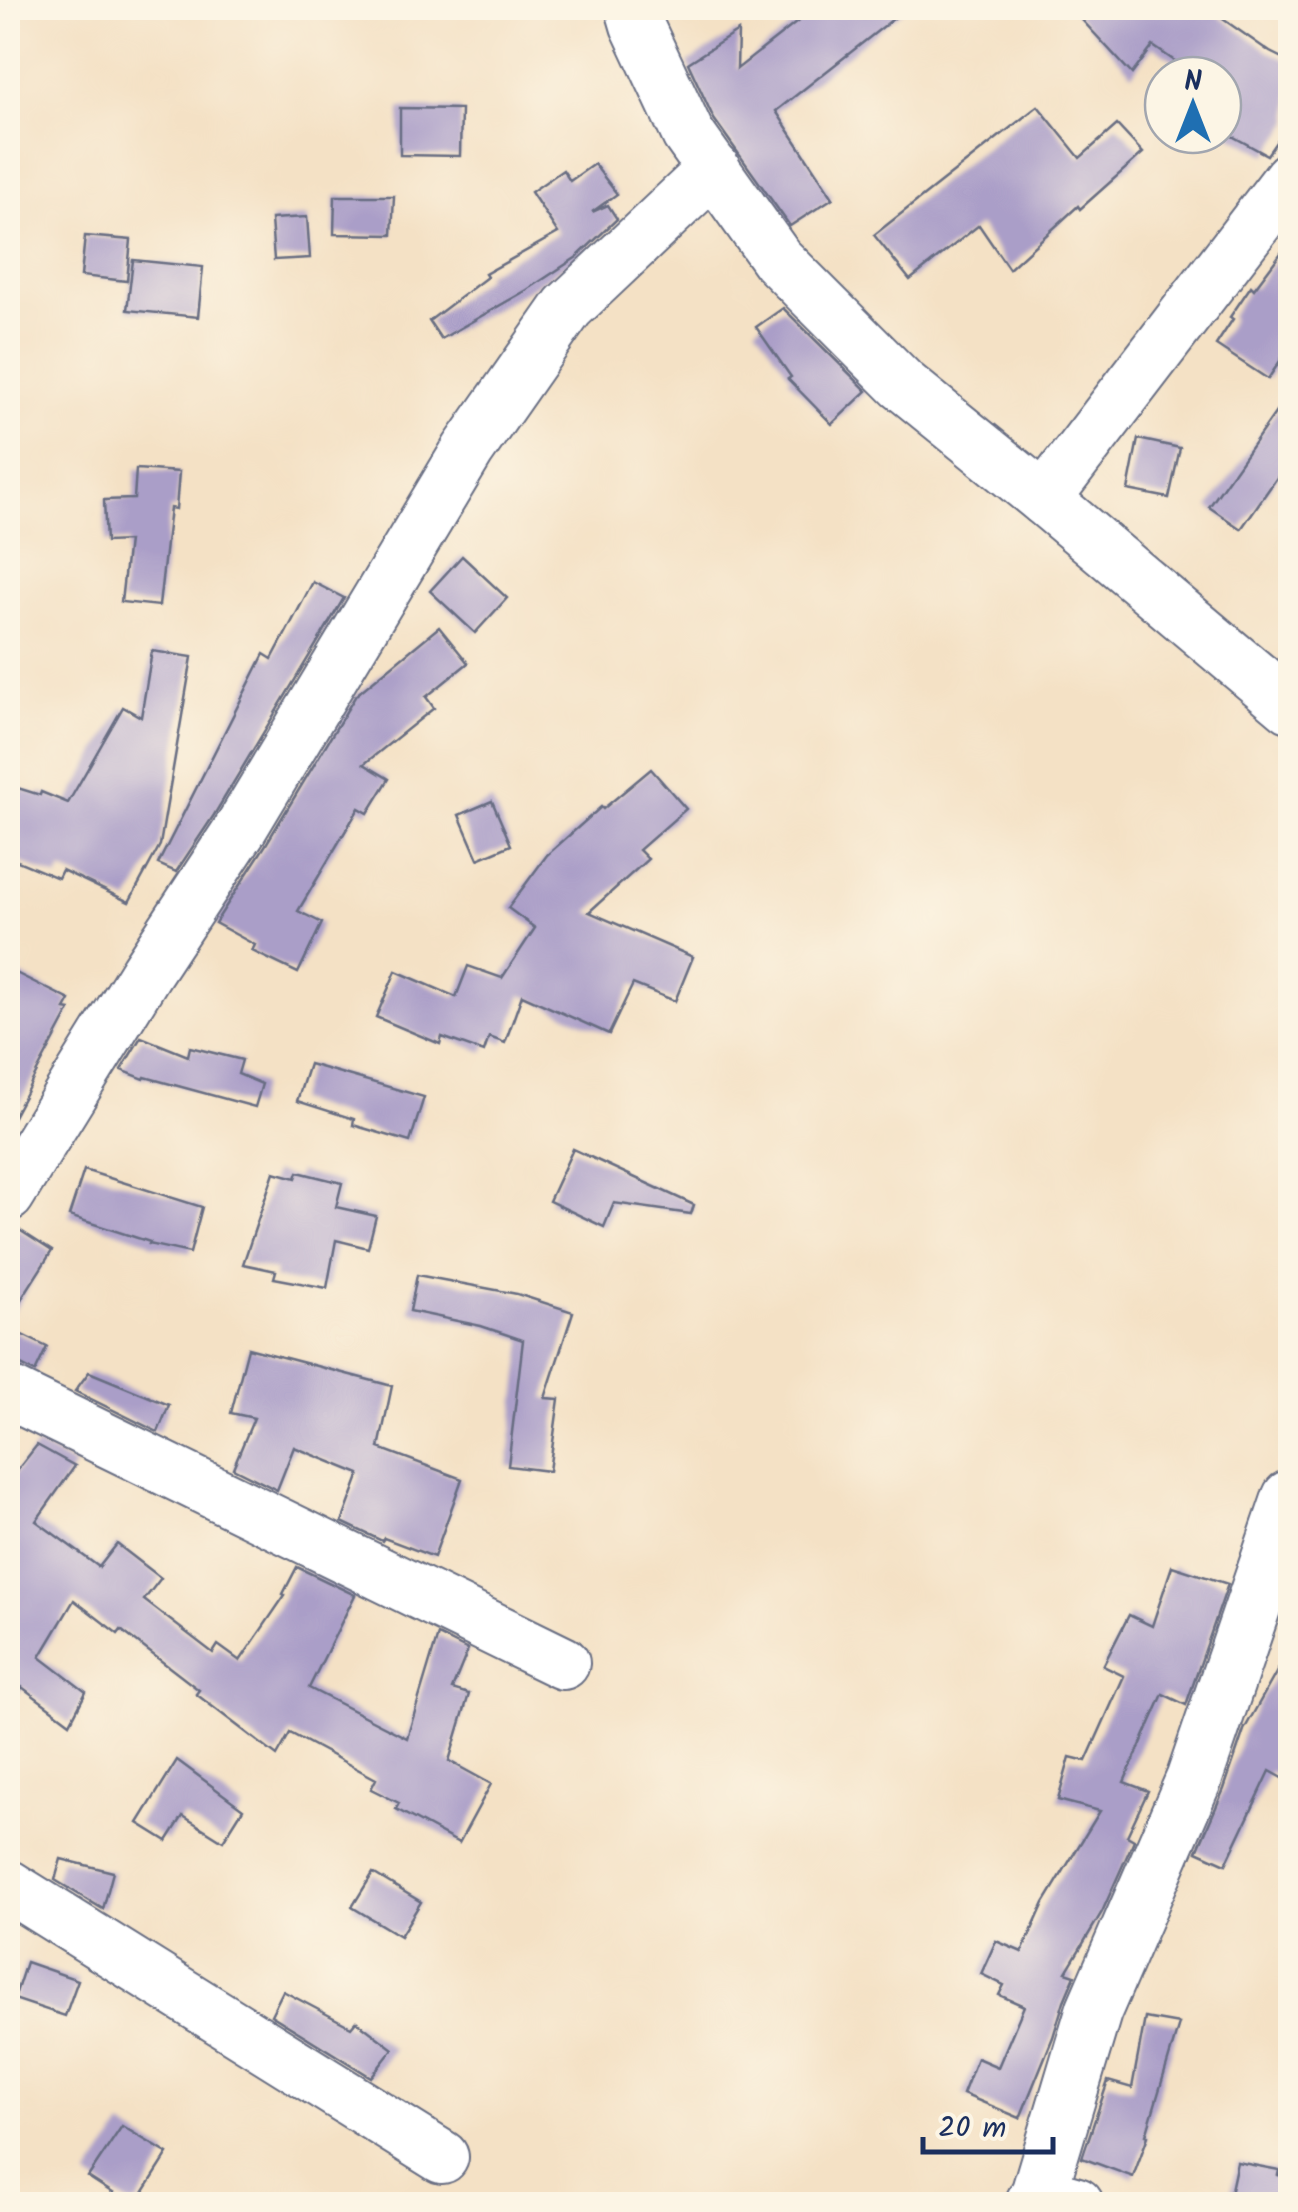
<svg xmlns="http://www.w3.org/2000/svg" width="1298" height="2212" viewBox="0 0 1298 2212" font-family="Kalam,sans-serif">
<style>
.building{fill:#aa9ec8}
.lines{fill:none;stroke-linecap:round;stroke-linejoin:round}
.street-casing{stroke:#676d82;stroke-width:56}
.secondary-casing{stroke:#676d82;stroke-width:59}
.street{stroke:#fff;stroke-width:52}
.secondary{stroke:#fff;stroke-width:55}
</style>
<rect width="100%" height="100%" fill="#fcf5e5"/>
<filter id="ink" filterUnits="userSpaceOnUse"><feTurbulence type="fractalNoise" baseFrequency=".01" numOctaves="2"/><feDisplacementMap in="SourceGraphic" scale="20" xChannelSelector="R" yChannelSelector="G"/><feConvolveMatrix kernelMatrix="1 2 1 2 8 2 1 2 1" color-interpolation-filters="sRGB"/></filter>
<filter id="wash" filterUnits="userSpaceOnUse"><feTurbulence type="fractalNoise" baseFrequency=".0048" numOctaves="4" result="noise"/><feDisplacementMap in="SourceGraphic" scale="40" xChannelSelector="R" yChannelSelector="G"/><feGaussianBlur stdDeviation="2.25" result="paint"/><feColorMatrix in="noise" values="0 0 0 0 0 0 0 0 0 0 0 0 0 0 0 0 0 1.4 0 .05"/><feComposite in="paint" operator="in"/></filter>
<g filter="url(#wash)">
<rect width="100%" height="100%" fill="#f4e1c5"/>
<g id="blocks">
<!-- building -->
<g class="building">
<path d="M815 8H907L776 111 833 198 790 226 714 119 688 63 738 31 737 69Z"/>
<path d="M1071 8H1207L1270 52 1290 62V122L1267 155 1223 131V75H1195L1153 46 1132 74Z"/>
<path d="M1038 106 1080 158 1117 125 1143 153 1080 209 1078 206 1009 269 979 225 910 280 874 235Z"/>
<path d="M400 108 461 109 460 156 400 155Z"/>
<path d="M594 164 617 194 592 212 608 205 617 219 577 257 527 290 441 339 429 321 487 277 485 274 558 233 531 192 563 170 570 181Z"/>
<path d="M335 196H394L392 235 334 234Z"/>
<path d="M307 217 310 258 274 260 271 219Z"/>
<path d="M85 236 131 240 127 281 81 276Z"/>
<path d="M1290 241V346L1268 379 1216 345 1233 319 1230 317 1251 286 1254 289Z"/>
<path d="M133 260 203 267 198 317 127 310Z"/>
<path d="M783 308 867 391 832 424 788 379 791 377 756 327Z"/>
<path d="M1290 392V459L1241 529 1209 507Z"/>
<path d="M1138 439 1180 448 1169 498 1128 490Z"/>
<path d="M136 469 179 472 176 509 170 508 159 606 121 602 128 541 106 542 104 500 134 499Z"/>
<path d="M462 556 507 598 475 633 430 591Z"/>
<path d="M313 582 344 598 214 815 176 872 158 864 264 654 272 659Z"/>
<path d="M439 627 468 663 426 697 434 708 364 764 389 779 368 813 359 808 298 911 322 923 298 973 252 951 255 945 215 923 265 846 356 695Z"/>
<path d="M152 651 192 657 160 845 129 902 62 870 58 878 8 857V785L40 795 41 792 68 803 123 707 141 717Z"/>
<path d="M651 769 686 809 639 850 648 859 589 912 693 957 675 1001 633 984 609 1034 522 995 505 1043 489 1037 484 1052 442 1037 440 1044 376 1017 396 971 456 997 468 966 502 978 535 928 508 908 547 855 601 807 603 809Z"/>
<path d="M492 801 511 845 478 859 459 815Z"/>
<path d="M8 969 70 1000 65 1009 70 1010 8 1126Z"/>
<path d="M141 1037 188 1056 190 1047 242 1060 238 1074 262 1084 255 1107 145 1077 144 1079 121 1070Z"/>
<path d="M309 1064 424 1097 410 1142 353 1125 354 1119 297 1101Z"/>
<path d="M573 1149 694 1205 691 1214 614 1203 604 1227 549 1201Z"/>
<path d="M84 1170 202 1207 190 1253 149 1244 150 1242 69 1216Z"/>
<path d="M274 1172 296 1178 298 1172 342 1183 336 1207 376 1216 368 1248 336 1240 327 1288 274 1278 276 1271 243 1264Z"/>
<path d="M10 1224 52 1251 8 1320V1225Z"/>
<path d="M417 1275 517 1294 573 1312 545 1398 559 1399 549 1471 508 1466 523 1340 481 1326 410 1311Z"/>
<path d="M8 1328 47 1347 35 1372 21 1365 8 1362Z"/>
<path d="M248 1348 392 1386 379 1448 462 1479 434 1557 384 1538 382 1541 342 1522 360 1474 294 1447 277 1490 233 1468 254 1418 231 1413Z"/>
<path d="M89 1372 169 1405 158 1432 75 1391Z"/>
<path d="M37 1445 75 1466 36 1521 99 1567 117 1544 161 1578 144 1600 213 1653 218 1645 240 1661 285 1595 283 1594 297 1567 355 1595 309 1688 407 1738 438 1635 468 1650 452 1689 469 1694 449 1761 491 1784 459 1843 396 1809 399 1803 371 1789 376 1779 290 1733 277 1756 196 1694 199 1690 121 1630 118 1634 74 1600 40 1657 86 1692 70 1723 22 1687 8 1712V1482Z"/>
<path d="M1172 1566 1228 1584 1186 1705 1163 1694 1124 1782 1148 1791 1127 1836 1134 1840 1102 1912 1066 1972 1075 1975 1064 2001 1053 2037 1020 2118 963 2094 977 2058 998 2067 1024 2006 999 1995 1004 1985 981 1974 996 1941 1022 1952 1044 1903 1100 1811 1058 1800 1070 1757 1086 1761 1124 1676 1103 1666 1129 1615 1152 1626Z"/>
<path d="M1290 1648V1782L1270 1771 1226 1864 1197 1851 1224 1789 1244 1730Z"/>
<path d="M177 1760 243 1809 223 1841 183 1816 167 1841 138 1823Z"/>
<path d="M61 1859 113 1872 103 1909 55 1880Z"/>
<path d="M373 1873 421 1902 400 1936 352 1907Z"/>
<path d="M26 1962 78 1980 65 2016 14 1999Z"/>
<path d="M283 1991 351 2027 356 2021 393 2049 371 2077 271 2015Z"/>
<path d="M1145 2018 1179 2024 1146 2135 1148 2136 1133 2177 1082 2158 1108 2081 1132 2088Z"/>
<path d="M122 2126 168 2154 136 2204H130L88 2177Z"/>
<path d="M1237 2162 1279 2170 1278 2175 1290 2178V2204H1228Z"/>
</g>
</g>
</g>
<g filter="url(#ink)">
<use href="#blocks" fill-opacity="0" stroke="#676d82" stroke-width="2.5"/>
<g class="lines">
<!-- street casing -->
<g class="street-casing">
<g id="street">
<path d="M632 8 637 25 688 134 777 259 902 384 1044 499 1290 706"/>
<path d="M1044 499 1290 178"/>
<path d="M8 1195 146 972 239 831 468 450 568 307 714 169"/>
<path d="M8 1392 563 1663"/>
<path d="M8 1886 442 2157"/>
<path d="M1039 2193 1077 2204"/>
</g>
</g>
<!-- secondary casing -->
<g class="secondary-casing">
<path id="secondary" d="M1033 2204 1039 2193 1094 2010 1194 1779 1290 1498"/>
</g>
<!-- street -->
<use href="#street" class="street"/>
<!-- secondary -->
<use href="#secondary" class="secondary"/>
</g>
</g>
<!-- margin -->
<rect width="1298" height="2212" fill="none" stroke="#fcf5e5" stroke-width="40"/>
<!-- north arrow -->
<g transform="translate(1193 105)"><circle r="48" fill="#fcf5e5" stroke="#a2a6af" stroke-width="2.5"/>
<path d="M0-8L18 38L0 25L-18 38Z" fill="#1f6fb2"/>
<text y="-15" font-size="28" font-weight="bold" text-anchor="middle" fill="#1b2f5e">N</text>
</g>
<!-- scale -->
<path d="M923 2137v15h130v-15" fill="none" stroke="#1b2f5e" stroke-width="5"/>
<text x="938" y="2137" font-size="30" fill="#1b2f5e" stroke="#fcf5e5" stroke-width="8" paint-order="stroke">20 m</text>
</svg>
